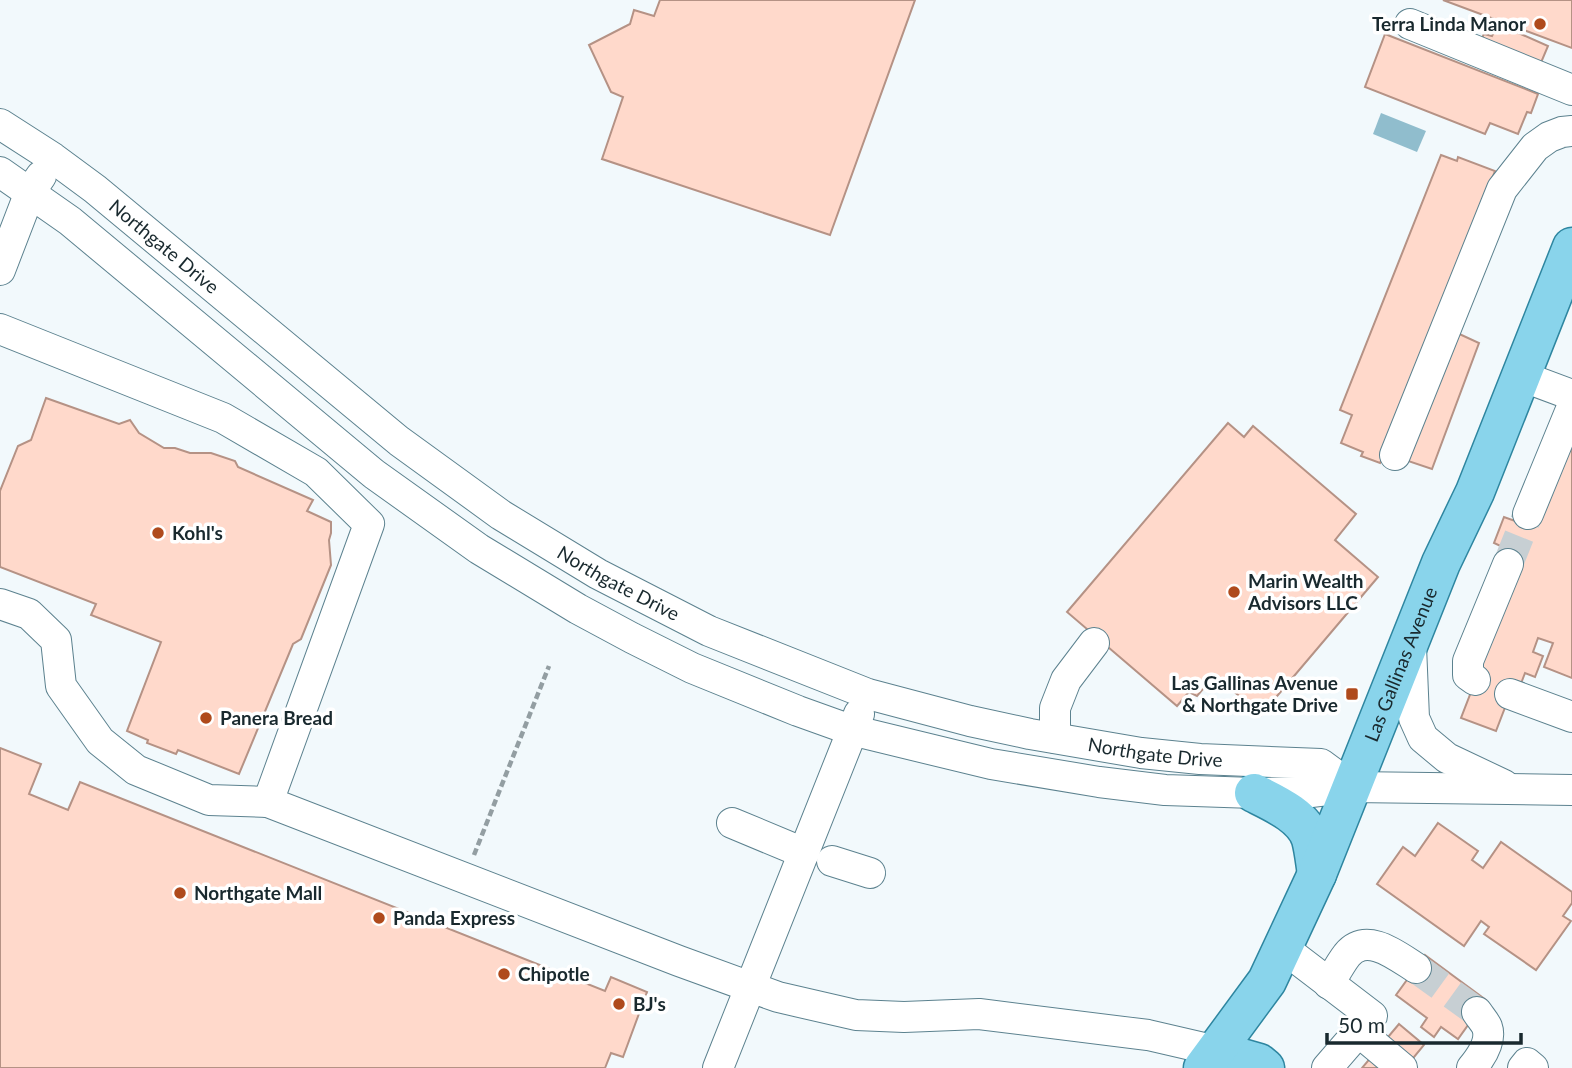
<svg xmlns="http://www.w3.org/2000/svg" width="1572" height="1068" viewBox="0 0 1572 1068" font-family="Lato,sans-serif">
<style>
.water{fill:#90bdcd}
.building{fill:#ffd9cb;stroke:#b59285;stroke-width:2}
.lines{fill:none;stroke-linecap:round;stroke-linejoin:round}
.minor-tunnel{stroke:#c7cfd3;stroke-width:30;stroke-dasharray:30 15;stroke-linecap:butt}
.minor-casing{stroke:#5c828f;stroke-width:32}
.major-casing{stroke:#2e86a0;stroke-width:41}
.path{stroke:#939ea2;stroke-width:4.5;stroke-dasharray:7 3.5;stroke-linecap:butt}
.minor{stroke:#fff;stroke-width:30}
.major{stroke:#89d4eb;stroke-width:38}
.poi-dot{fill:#af4a1c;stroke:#fff;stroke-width:2.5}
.labels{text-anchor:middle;stroke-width:7;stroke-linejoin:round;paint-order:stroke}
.poi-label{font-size:19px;font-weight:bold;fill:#19292e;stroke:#fff;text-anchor:start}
.street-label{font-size:19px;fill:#19292e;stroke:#fff}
</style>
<rect width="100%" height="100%" fill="#f2f9fc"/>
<!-- water -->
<path class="water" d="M1381 113 1426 131 1417 152 1373 134Z"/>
<!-- building -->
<g class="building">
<path d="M660 0H915L830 235 602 159 623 97 611 92 589 45 630 24 634 10 654 16Z"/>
<path d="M1443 0H1572V48Z"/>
<path d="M1498 24 1548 46 1540 65 1481 40 1484 34 1492 36Z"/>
<path d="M1385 34 1538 94 1531 113 1527 112 1518 134 1490 123 1485 134 1365 87Z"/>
<path d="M1441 155 1457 161 1458 157 1495 171 1380 463 1361 456 1363 452 1341 443 1352 415 1340 410Z"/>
<path d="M1455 332 1479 343 1432 469 1405 460Z"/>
<path d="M46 398 119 424 130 420 139 433 164 448H175L190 453H211L235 461 238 467 313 500 307 511 331 522V533L329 540 331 565 301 639 293 644 239 774 178 750 176 754 147 743 148 740 127 731 161 642 91 615 96 604 0 567V491L18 446 31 440Z"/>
<path d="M1228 423 1244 437 1253 426 1356 514 1335 540 1378 577 1261 715 1215 675 1197 696 1189 692 1177 706 1067 612Z"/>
<path d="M1572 429V678L1544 667 1553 643 1538 638 1533 652 1543 656 1535 677 1525 673 1517 694 1511 692 1496 731 1461 718 1519 568 1500 560 1505 548 1494 543 1504 517 1515 521 1519 510Z"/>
<path d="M0 748 41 764 29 794 68 810 80 782 605 991 611 977 647 992 623 1057 611 1053 605 1068H0Z"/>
<path d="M1438 823 1478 851 1472 860 1483 868 1501 842 1572 892V903L1563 916 1571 921 1536 970 1484 934 1489 927 1481 921 1464 946 1377 884 1403 847 1415 856Z"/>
<path d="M1425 955 1486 1000 1458 1039 1441 1027 1434 1037 1421 1027 1427 1018 1396 995Z"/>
<path d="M1399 1024 1424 1045 1405 1068H1362Z"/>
</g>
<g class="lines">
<!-- minor-tunnel -->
<g class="minor-tunnel">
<path d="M1508 564 1528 514"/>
<path d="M1416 968 1477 1012"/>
</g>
<!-- minor casing -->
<g class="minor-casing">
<g id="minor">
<path d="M1410 24 1572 90"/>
<path id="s1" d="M0 124 53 158 95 189 399 441 501 515 598 574 709 631 868 694 970 721 1030 734 1141 753 1200 759 1321 764 1352 787"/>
<path d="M0 172 70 221 374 474 479 549 578 609 632 638 692 668 798 711 851 730 991 764 1099 782 1165 790 1254 793 1311 792 1352 787 1572 790"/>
<path d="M0 270 30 192 41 176"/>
<path d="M0 329 223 418 316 472 369 524 268 802 679 961 778 997 856 1015 904 1017 979 1014 1148 1035 1217 1051"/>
<path d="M1521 376 1572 395"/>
<path d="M1395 455 1502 189 1535 147 1549 137 1562 132 1572 131"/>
<path d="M1528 514 1572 407"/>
<path d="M0 604 29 614 56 640 61 686 100 741 136 770 209 800 268 802"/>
<path d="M1411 646 1414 718 1423 738 1447 758 1504 785"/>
<path d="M1475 680 1468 675V661L1508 564"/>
<path d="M1510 694 1572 717"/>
<path d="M1055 738V708L1066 680 1094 643"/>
<path d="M732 823 804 853"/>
<path d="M832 861 870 873"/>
<path d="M1283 948 1372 1016 1327 1068"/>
<path d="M1329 984C1335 974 1340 964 1347 955 1367 931 1397 956 1416 968"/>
<path d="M1359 1032 1402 1068"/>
<path d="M718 1068 859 714"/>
<path d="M1472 1068C1481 1057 1492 1041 1487 1027 1485 1022 1480 1017 1477 1012"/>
<path d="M1523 1068 1527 1063 1533 1068"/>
</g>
</g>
<!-- major casing -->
<g class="major-casing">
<g id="major">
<path d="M1254 793C1274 803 1304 816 1311 839 1314 850 1315 862 1317 874"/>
<path d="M1217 1051 1259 1063 1265 1068"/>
<path id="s2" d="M1203 1068 1267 981 1317 874 1441 563 1475 492 1572 247"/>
</g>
</g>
<!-- path -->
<path class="path" d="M474 855 549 666"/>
<!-- minor -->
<use href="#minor" class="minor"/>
<!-- major -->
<use href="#major" class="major"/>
</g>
<!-- markers -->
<g class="poi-dot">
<circle cx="1540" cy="24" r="7"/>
<circle cx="158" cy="533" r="7"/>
<circle cx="1234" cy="592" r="7"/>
<rect x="1345" y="687" width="14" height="14" rx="3.5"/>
<circle cx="206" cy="718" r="7"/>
<circle cx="180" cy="893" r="7"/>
<circle cx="379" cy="918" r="7"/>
<circle cx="504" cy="974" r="7"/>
<circle cx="619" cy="1004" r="7"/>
</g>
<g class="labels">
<!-- poi labels -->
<g class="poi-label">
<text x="1526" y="31" text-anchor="end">Terra Linda Manor</text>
<text x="172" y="540">Kohl's</text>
<text x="1248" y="588">Marin Wealth<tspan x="1248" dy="22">Advisors LLC</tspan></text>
<text x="1338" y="690" text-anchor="end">Las Gallinas Avenue<tspan x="1338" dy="22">&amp; Northgate Drive</tspan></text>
<text x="220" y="725">Panera Bread</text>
<text x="194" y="900">Northgate Mall</text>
<text x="393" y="925">Panda Express</text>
<text x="518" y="981">Chipotle</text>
<text x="633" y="1011">BJ's</text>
</g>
<!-- street labels -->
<g class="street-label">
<text dy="7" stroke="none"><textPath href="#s1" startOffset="205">Northgate Drive</textPath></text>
<text dy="7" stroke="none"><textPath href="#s1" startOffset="772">Northgate Drive</textPath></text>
<text dy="7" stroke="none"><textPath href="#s2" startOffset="452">Las Gallinas Avenue</textPath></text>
<text dy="7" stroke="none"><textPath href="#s1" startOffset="1339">Northgate Drive</textPath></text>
</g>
</g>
<!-- scale -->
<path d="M1327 1033v10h194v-10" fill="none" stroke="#19292e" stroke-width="3.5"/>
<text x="1338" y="1033" font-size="21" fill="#19292e" stroke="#ffffff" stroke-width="5" paint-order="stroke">50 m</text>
</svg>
